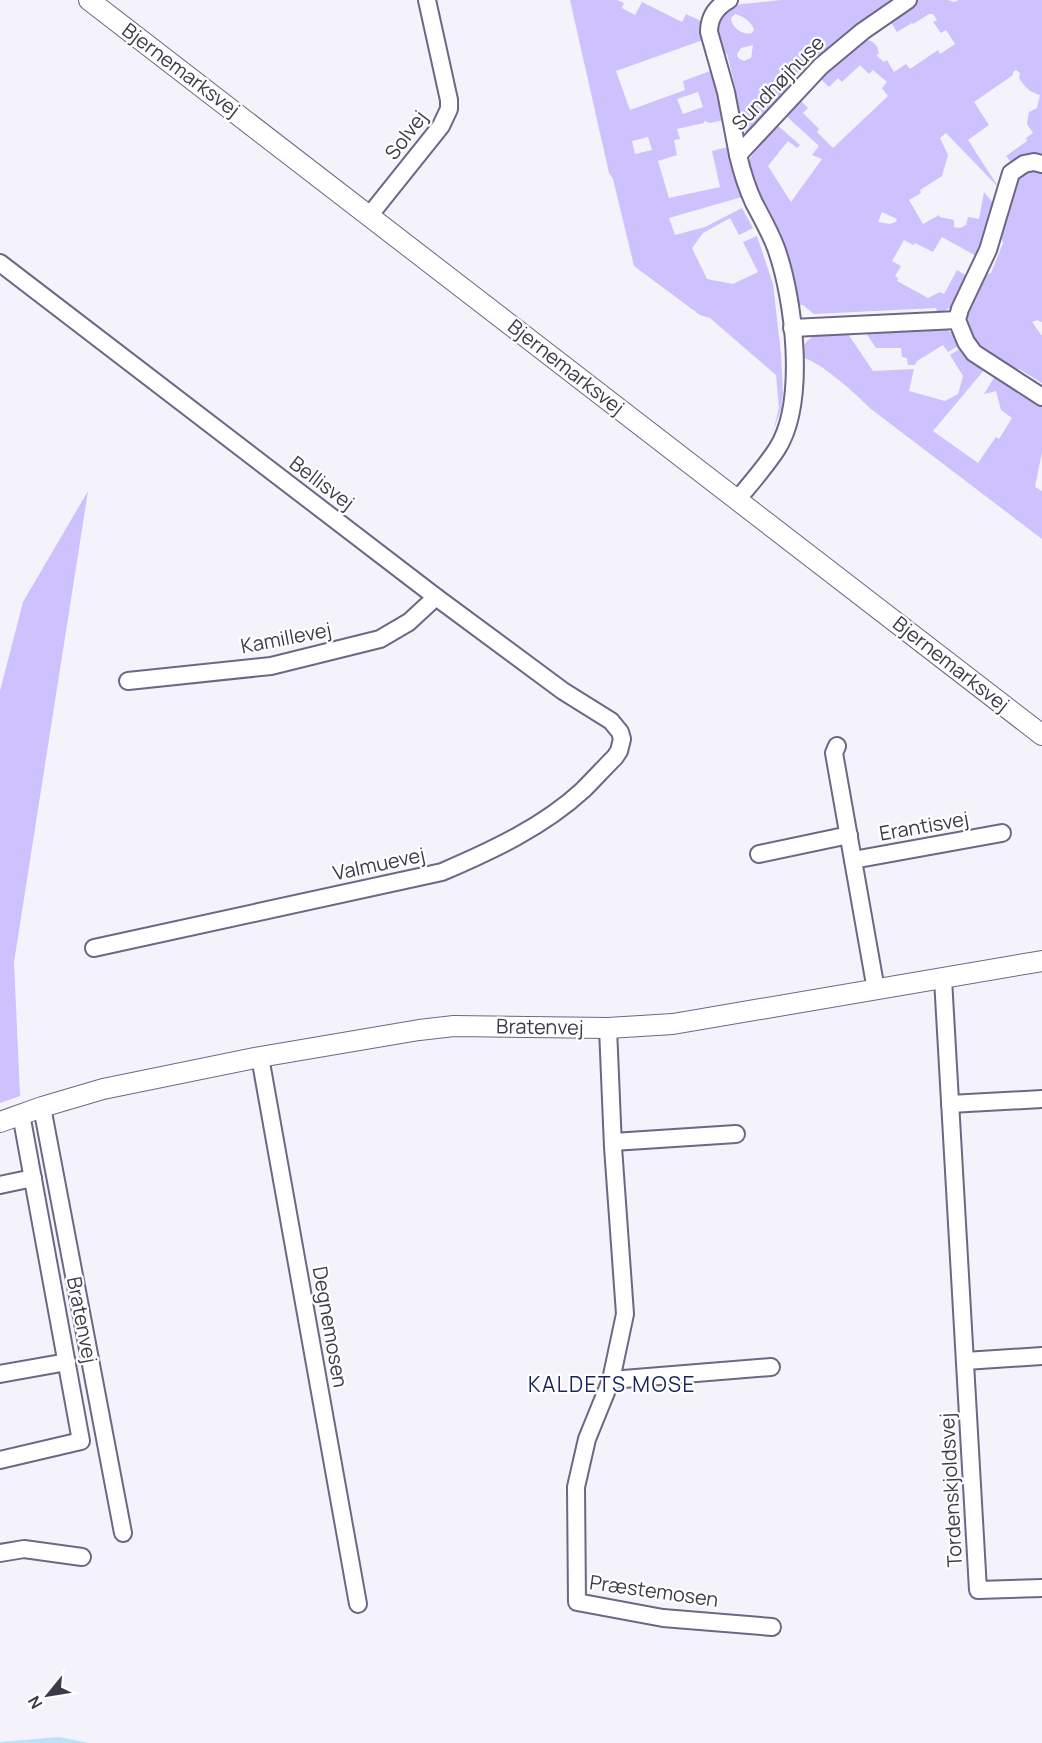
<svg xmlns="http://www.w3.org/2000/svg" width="1042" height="1743" viewBox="0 0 1042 1743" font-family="Manrope,sans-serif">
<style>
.green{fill:#cdc2fd;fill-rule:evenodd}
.water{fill:#bde1f7}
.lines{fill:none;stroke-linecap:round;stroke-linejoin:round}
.minor-casing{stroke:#6d6785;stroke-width:20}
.tertiary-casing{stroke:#6d6785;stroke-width:22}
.minor{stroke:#fff;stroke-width:16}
.tertiary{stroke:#fff;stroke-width:20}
.labels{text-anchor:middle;stroke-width:4.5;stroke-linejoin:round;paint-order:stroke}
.street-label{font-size:20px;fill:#3d3b49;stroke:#fff}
.neighbourhood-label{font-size:21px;letter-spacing:1.5px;fill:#17255c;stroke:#fff}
</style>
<rect width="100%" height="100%" fill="#f4f2fa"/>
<!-- green -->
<g class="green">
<path d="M570 0H617L624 3 622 8 635 15 642 2 682 22 686 14 703 22V40L616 71 630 110 685 90 683 81 713 70 724 120 710 123 704 121V123L677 129 680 139 674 140 677 155 658 161 669 198 720 187 712 151 728 147 742 197 669 218 675 235 705 227 742 208 753 228 739 235 730 218 703 233 692 248 707 279 733 284 758 272 743 242 757 236 773 284 781 354 783 394 781 409 773 432 779 408 776 375 710 318 700 315 634 266 613 179 609 173ZM698 92 703 107 683 114 677 99ZM648 137 652 150 635 154 632 141Z"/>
<path d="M781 0H899L821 57 815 56 790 80 791 87 750 132H746L739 128 732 94 736 90 727 54 721 51 715 34 719 16 734 5ZM735 14C743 16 752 22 754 30L752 33C743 36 731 27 731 18ZM753 45 751 58 744 61 738 58 737 54 741 48Z"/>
<path d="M918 0H948L954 2 959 0H1042V157L1014 162 1010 161 1006 156 1027 141 1026 138 1033 133 1027 124 1029 112 1037 108 1040 95C1029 92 1025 87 1019 78L1020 73 1016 70 1013 72V75L974 102 989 125 968 140 999 188 946 133 940 138 948 155 942 176 920 190 921 193 909 200 923 224 939 215 940 217 954 220V227L960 228 966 225 968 217 979 219 984 192 995 205 978 257 942 237 933 252 915 243 913 245 904 240 892 261 901 266 895 276 898 278 897 281 928 298 940 292 944 294 957 270 967 276 954 306 940 313H937L936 308 814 314 803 305H799C796 287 793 268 787 250 778 227 746 179 750 158L776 124 800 145 797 148 788 141 768 166 791 202 822 159 812 155 819 146 784 114 798 98 808 108 803 113 819 129 817 132 833 148 888 96 882 88 887 82 873 70 869 74 860 65 842 82 838 78 829 87 819 77 865 38C874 43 878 44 879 54L876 55 884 62 887 60 894 72 906 64 910 69 938 50 940 54 955 44 946 30 941 33 933 22 937 20 933 14H929L913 24 912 23 897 32 890 21 914 5ZM882 212 897 219 896 222 890 224 878 222Z"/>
<path d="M1034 170 1042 171V322L1037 320 1032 322 1042 336V383L1019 369 1012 371 979 349 966 324 971 301 984 276 991 273 1003 243 1001 237 1018 177 1025 171Z"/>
<path d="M947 330 955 335 960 345 948 352 943 345 917 361 915 365H908L907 358 902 357 901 348H876L866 333Z"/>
<path d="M848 334 873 371 914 369 909 391 945 401 958 394 963 376 950 355 961 348 985 369 933 431 978 463 996 437 999 439 1012 418 1001 410 996 391 984 394 995 376 1042 405V452L1035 487 1042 491V539L871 409C859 397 818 359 802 358 802 329 827 335 848 334Z"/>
<path d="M88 491 14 962 20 1096 0 1103V691L23 602Z"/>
</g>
<!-- water -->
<path class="water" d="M59 1737 89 1743H0V1742Z"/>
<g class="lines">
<!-- minor casing -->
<g class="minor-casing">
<g id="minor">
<path d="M729 0C716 7 709 17 709 32L726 92 738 155 821 66 863 31 908 0"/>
<path d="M1042 164 1034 162 1024 164 1011 173 988 250 960 309 957 320 966 342 974 353 1042 397"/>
<path d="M369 216 441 126 449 109V100L427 0"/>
<path d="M0 263 436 597 563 691 611 721 620 732 622 739 619 751 615 757C604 768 594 779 583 790 543 827 491 851 442 872L94 948"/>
<path d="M792 328 957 320"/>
<path d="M738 499C751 483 766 466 777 449 807 402 794 298 776 248 770 232 762 218 754 203 747 188 742 172 738 155"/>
<path d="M128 681 271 666 380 639 409 622 436 597"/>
<path d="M837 746 834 753 876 990"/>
<path d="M759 854 849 835"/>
<path d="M853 860 1002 833"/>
<path d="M943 979 978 1590 1042 1588"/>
<path d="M608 1028 613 1147 625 1314 611 1380 587 1439 576 1487 577 1602 663 1618 772 1627"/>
<path d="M260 1057 358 1604"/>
<path d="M950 1104 1042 1099"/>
<path d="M42 1107 123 1533"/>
<path d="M613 1142 736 1134"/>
<path d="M0 1185 33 1178"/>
<path d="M965 1361 1042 1356"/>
<path d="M0 1374 67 1362"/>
<path d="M611 1380 771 1367"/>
<path d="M0 1460 81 1441 21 1114"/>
<path d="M0 1553 24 1549 82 1557"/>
</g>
</g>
<!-- tertiary casing -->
<g class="tertiary-casing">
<g id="tertiary">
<path d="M89 0 1042 735"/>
<path d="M0 1122 42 1107 103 1089 260 1057 419 1030 454 1026 608 1028 673 1024 1042 961"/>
</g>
</g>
<!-- minor -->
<use href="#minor" class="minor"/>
<!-- tertiary -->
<use href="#tertiary" class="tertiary"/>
</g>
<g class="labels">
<!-- street labels -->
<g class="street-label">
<text transform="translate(181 70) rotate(37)" y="7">Bjernemarksvej</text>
<text transform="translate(778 83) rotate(-46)" y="7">Sundhøjhuse</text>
<text transform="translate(406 135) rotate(-53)" y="7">Solvej</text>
<text transform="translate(566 367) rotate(38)" y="7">Bjernemarksvej</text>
<text transform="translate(322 483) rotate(37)" y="7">Bellisvej</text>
<text transform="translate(286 638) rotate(-11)" y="7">Kamillevej</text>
<text transform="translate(951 664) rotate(38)" y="7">Bjernemarksvej</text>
<text transform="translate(924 826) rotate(-10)" y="7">Erantisvej</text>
<text transform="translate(379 864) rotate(-12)" y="7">Valmuevej</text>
<text transform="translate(540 1027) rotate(1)" y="7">Bratenvej</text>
<text transform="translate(82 1320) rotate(79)" y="7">Bratenvej</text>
<text transform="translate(330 1327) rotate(80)" y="7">Degnemosen</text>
<text transform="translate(951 1490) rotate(-93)" y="7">Tordenskjoldsvej</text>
<text transform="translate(654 1591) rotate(8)" y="7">Præstemosen</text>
</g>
<!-- neighbourhood labels -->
<g class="neighbourhood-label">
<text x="612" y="1392">KALDETS MOSE</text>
</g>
</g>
<!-- north arrow -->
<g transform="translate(48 1695) rotate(240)" stroke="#ffffff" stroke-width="4.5" paint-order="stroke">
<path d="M0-4.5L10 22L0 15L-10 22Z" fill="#3d3b49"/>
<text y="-9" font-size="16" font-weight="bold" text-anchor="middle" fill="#3d3b49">N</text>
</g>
</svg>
